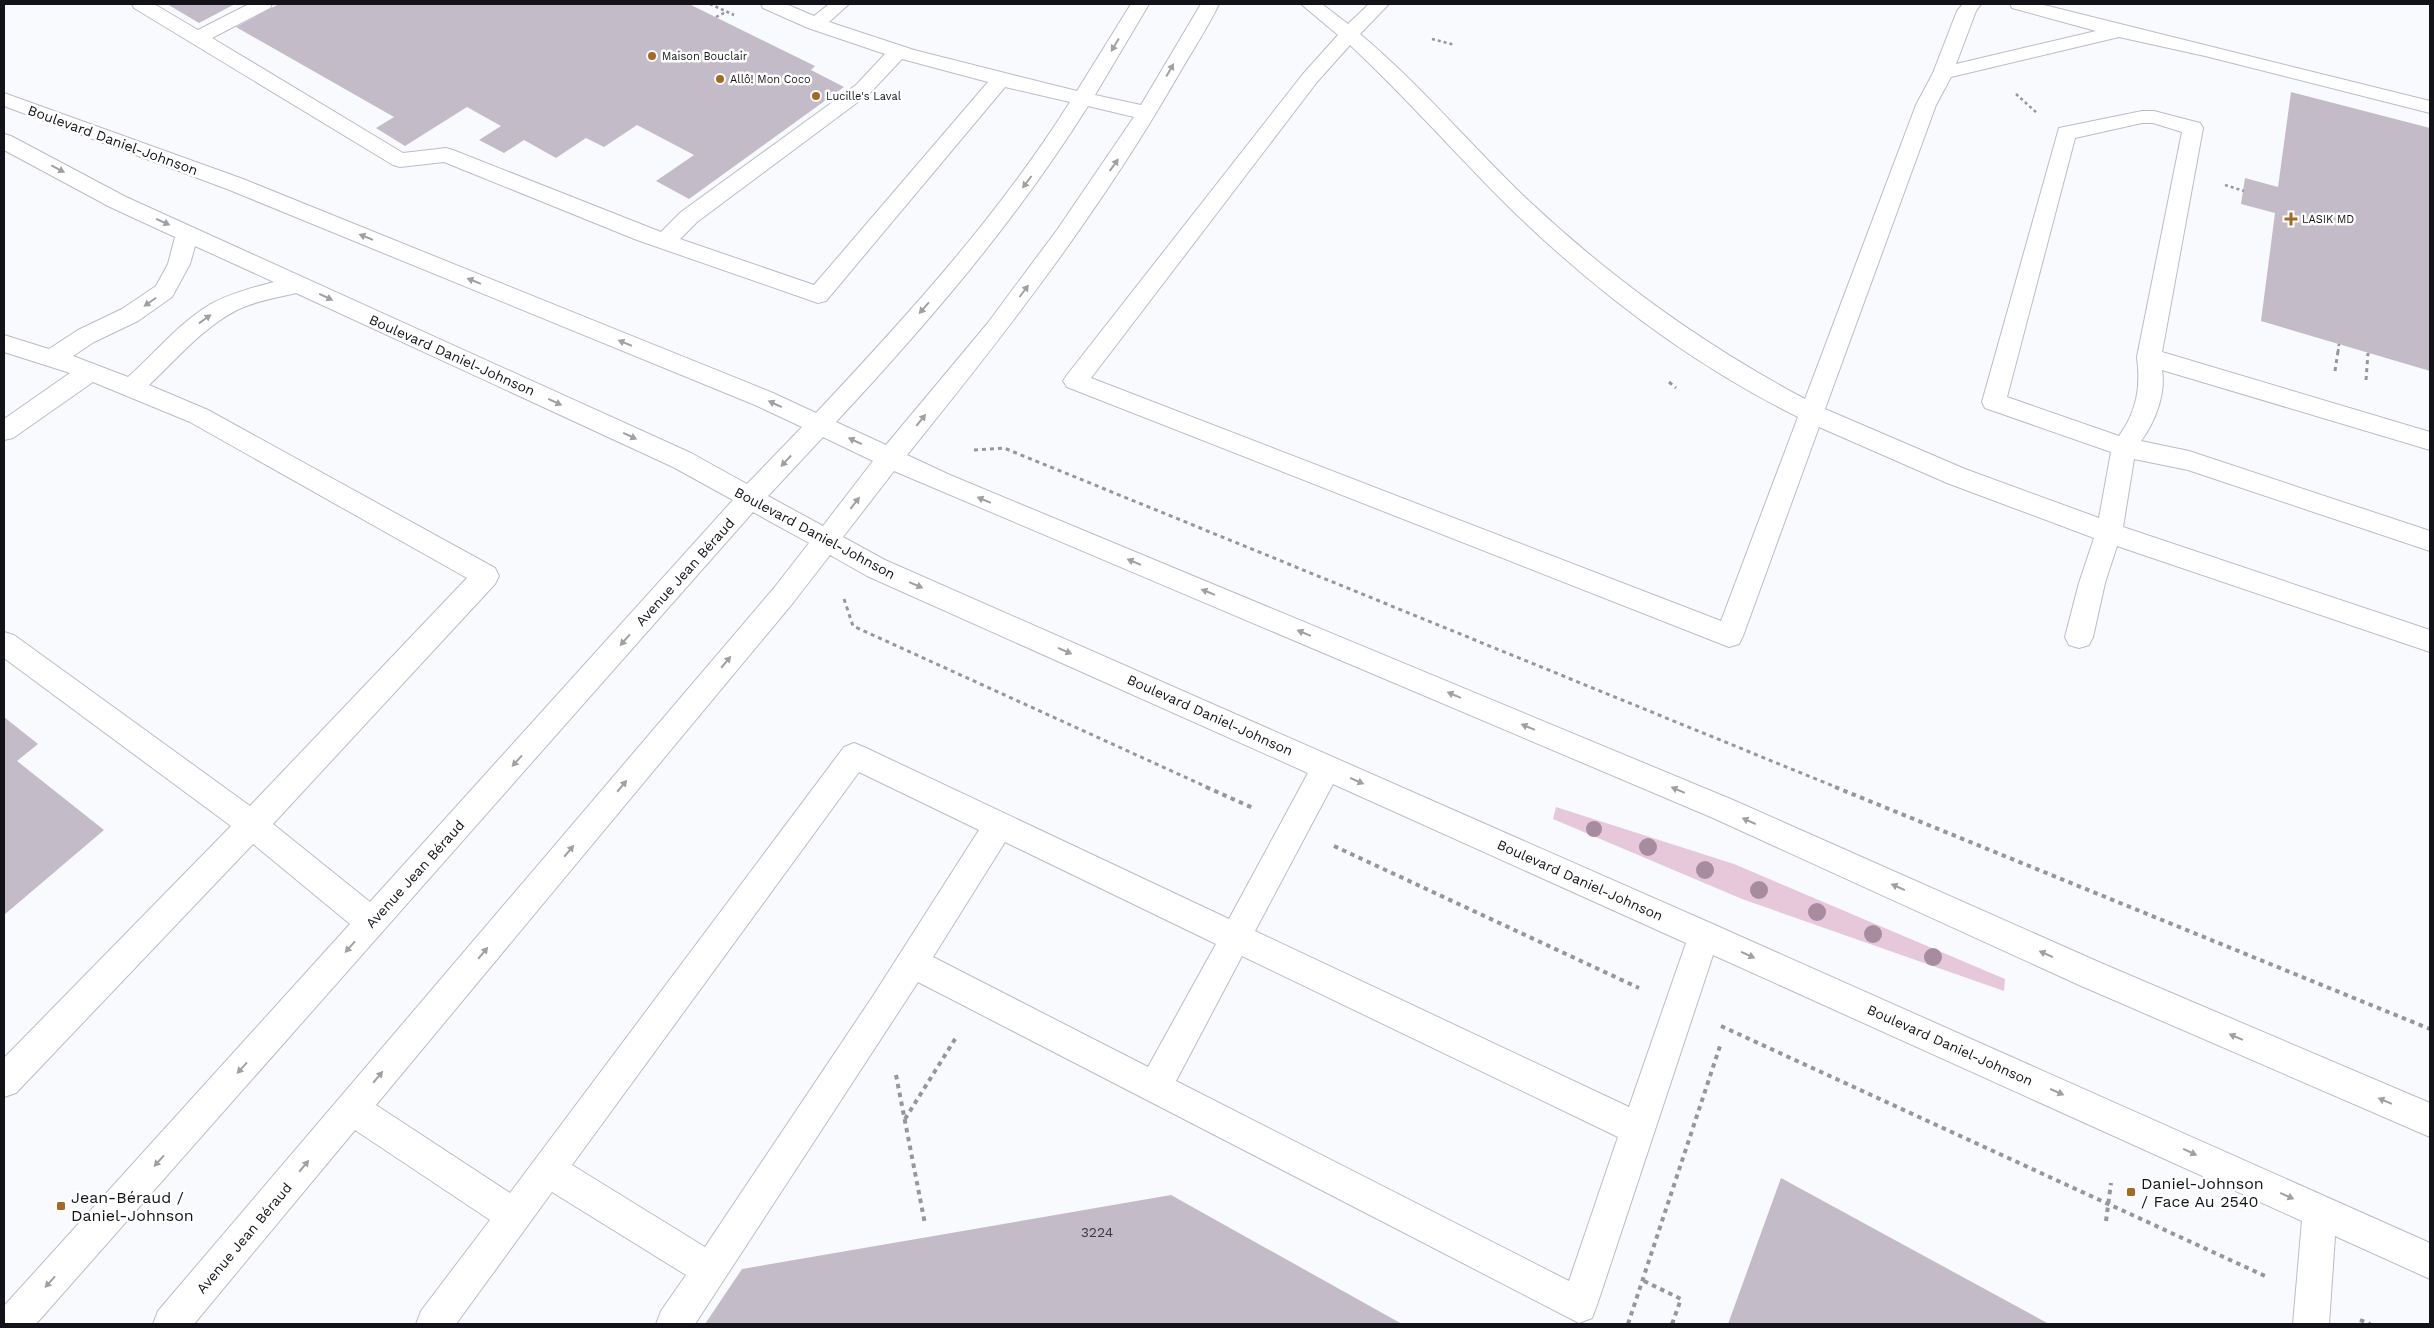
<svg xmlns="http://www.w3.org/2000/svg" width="2434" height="1328" viewBox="0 0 2434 1328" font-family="'Work Sans',sans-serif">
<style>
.green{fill:#e6c8da}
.building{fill:#c4bbc9}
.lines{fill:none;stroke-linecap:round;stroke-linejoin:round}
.minor-casing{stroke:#bbbbcb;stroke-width:2}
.path-far2{stroke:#96979b;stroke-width:2.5;stroke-dasharray:3 3;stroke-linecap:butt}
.path-far1{stroke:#96979b;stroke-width:3;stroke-dasharray:4 4;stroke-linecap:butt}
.path{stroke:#96979b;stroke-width:4;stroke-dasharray:4.5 4.5;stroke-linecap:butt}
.minor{fill:#fff;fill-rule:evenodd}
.tree{fill:#a78ca0}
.oneway{fill:#a0a0a3}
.poi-dot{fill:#a36a27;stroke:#fff;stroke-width:2}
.labels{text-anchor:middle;stroke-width:5;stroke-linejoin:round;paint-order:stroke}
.far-poi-label{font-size:11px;fill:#121218;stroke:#fff;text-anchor:start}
.street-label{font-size:14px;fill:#121218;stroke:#fff}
.near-number-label{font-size:14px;fill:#3e3c44}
.near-poi-label{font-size:16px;fill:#121218;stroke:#fff;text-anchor:start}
</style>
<rect width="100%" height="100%" fill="#f9fafd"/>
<!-- green -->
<path class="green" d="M1556 807 1734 864 2005 979 2004 991 1742 899 1553 819Z"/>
<!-- building -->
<g class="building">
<path d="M167 4H235L199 23Z"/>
<path d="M279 4H689L815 66 811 70 844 87 689 199 656 181 694 155 637 125 604 147 586 138 556 158 524 140 504 153 479 140 501 126 467 107 405 146 376 128 394 117 236 27Z"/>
<path d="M2291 92 2430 128V371L2261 321 2275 213 2241 204 2245 178 2278 187Z"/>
<path d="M4 717 38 744 17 761 104 830 4 915Z"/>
<path d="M1781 1178 2049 1324H1728Z"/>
<path d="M1171 1195 1402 1324H705L742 1269Z"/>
</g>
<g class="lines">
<!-- minor casing -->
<g class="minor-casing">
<g id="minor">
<path d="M132 4H154L198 30 249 4H272L270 8 212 38 403 153 446 148 453 150 661 232 681 212 856 85 885 54 808 28 763 8 761 4H786L814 16 829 4H849L829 22 914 50 1077 91 1131 4H1149L1095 95 1141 105 1201 4H1219C1207 29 1190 54 1176 79 1099 213 1004 335 907 455L950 475 1733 800 2101 963 2430 1103V1137L2079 985 1713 818 894 471 843 537 885 560 1715 925 2430 1243V1279L2335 1236 2329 1324H2293L2302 1221 1713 955 1597 1305 1592 1318 1579 1323 918 982 695 1324H656L661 1311 686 1275 552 1192 456 1324H416L421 1311 490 1220 355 1130 194 1324H153L158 1311 774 588 809 543 753 512 36 1324H4V1306L350 924 253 844 16 1093 4 1097V1058L231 826 4 658V632L14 635 250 806 467 578 190 422 93 382 13 438 4 440V419L70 373 4 352V335L49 349 78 330 122 309 156 286 168 264 175 237 110 207 4 150V134L11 136 126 197 691 453 747 484 802 427 755 405 227 189 4 106V93L243 179 773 393 816 413C908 315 998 216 1070 102L1005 87 826 301 818 303 637 240 444 162 400 167 393 165 134 8ZM902 59 988 82 814 285 680 239 697 222 870 93ZM1088 106 1134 117 1057 230 987 324 886 445 836 422C928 323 1016 221 1088 106ZM195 246 274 282C251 288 229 294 209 305 178 324 155 353 128 377L73 356 94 342 138 321 172 297 190 264ZM296 293 673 467 733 500 370 902 273 824 495 584 499 576 495 568 208 410 149 385C177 359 202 328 237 310 255 301 276 298 296 293ZM823 437 873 461 823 526 768 496ZM830 555 867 576 1308 773 1229 919 864 747 854 743 844 747 510 1193 376 1105 792 604ZM859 772 979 830 873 996 705 1247 572 1165ZM1333 784 1686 943 1629 1107 1255 931ZM1005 842 1216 944 1148 1067 933 957ZM1242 956 1618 1137 1569 1281 1176 1081Z"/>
<path d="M1301 4H1322L1348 24 1369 4H1389L1360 34C1421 85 1472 147 1529 201 1613 280 1704 345 1805 399L1916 105 1933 73 1957 11 1963 4H1981L1976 11 1956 64 2096 31 2012 8 2010 4H2040L2430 101V113L2205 56 2119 37 1951 77 1936 105 1825 409 1965 469 2099 518 2111 452 1985 408 1982 402 2059 128 2142 111H2154L2200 123 2203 128 2162 352 2430 432V450L2162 370C2166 394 2155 422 2141 441L2189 451 2430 531V551L2188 470 2134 459 2123 527 2430 630V652L2117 546 2105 583 2093 637 2089 645 2079 648 2069 645 2065 637 2079 583 2094 538 1947 483 1819 427 1743 636 1739 644 1729 647 1067 387 1063 381 1067 375 1303 74 1338 35ZM1350 45C1407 98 1458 157 1514 212 1598 293 1693 365 1798 417L1721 621 1091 378 1317 82ZM2142 123H2153L2182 132 2137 357C2141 387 2137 411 2119 436L2007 397 2075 138Z"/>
</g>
</g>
<!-- path-far2 -->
<g class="path-far2">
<path d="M710 4 734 15"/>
<path d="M716 17 726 12"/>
<path d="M1432 39 1455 45"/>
<path d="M2016 94 2037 113"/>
<path d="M2225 185 2244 191"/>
<path d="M2338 352 2339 344"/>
</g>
<!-- path-far1 -->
<g class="path-far1">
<path d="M2335 371 2338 351"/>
<path d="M2366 380 2368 353"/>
<path d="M1669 382 1676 388"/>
<path d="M974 450 1004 448 1838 788"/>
<path d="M844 599 853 626 1209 788"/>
</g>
<!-- path -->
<g class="path">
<path d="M1206 787 1253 808"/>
<path d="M1835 787 2430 1029"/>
<path d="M1334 846 1639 988"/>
<path d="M1721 1026 2265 1276"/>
<path d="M896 1075 925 1224"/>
<path d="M905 1119 957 1036"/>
<path d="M2106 1221 2111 1183"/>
<path d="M1644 1281 1681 1299 1672 1324"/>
<path d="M2360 1320 2370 1324"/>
<path d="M1628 1324 1721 1043"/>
</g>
<!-- minor -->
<use href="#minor" class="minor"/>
</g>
<!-- trees -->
<g class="tree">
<circle cx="1594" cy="829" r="8"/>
<circle cx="1648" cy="847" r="9"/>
<circle cx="1705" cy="870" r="9"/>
<circle cx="1759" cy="890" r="9"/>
<circle cx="1817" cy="912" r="9"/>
<circle cx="1873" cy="934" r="9"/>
<circle cx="1933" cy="957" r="9"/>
</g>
<!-- one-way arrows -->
<defs><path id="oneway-solid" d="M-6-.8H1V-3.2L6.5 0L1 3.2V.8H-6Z" transform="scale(1.25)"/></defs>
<g class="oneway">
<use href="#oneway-solid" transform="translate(1115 45) rotate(121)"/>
<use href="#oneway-solid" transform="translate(1170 70) rotate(-60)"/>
<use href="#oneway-solid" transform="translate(1114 165) rotate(-55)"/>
<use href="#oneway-solid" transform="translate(58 169) rotate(28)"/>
<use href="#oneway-solid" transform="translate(1027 182) rotate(127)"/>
<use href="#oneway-solid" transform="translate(163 222) rotate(24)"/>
<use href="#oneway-solid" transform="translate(366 237) rotate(-158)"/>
<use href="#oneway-solid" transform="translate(474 281) rotate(-158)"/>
<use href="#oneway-solid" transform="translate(1024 291) rotate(-53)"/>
<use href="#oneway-solid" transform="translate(326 297) rotate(25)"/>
<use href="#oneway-solid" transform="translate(150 302) rotate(145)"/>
<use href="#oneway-solid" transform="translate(924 308) rotate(131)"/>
<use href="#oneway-solid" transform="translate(205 319) rotate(-36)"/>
<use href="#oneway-solid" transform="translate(625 343) rotate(-158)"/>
<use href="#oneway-solid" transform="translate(555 402) rotate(25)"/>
<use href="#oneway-solid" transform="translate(775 404) rotate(-155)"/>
<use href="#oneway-solid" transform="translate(921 420) rotate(-51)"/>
<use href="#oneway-solid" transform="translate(630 436) rotate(25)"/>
<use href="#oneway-solid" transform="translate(855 441) rotate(-155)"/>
<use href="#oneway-solid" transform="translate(786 461) rotate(133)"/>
<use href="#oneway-solid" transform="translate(984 500) rotate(-157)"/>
<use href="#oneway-solid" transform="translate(855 503) rotate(-52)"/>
<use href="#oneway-solid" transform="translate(1134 562) rotate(-157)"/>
<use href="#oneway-solid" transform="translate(916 585) rotate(23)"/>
<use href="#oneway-solid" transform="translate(1208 592) rotate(-158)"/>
<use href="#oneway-solid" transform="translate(1304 633) rotate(-157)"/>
<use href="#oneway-solid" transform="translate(625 640) rotate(131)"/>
<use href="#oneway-solid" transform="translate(1065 651) rotate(24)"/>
<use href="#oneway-solid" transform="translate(726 662) rotate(-50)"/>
<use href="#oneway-solid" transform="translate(1454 695) rotate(-157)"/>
<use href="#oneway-solid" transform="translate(1528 727) rotate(-157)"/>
<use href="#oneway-solid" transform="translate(517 761) rotate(132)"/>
<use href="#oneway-solid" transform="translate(1357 781) rotate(24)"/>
<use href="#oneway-solid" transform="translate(622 786) rotate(-50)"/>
<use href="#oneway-solid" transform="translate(1678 790) rotate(-157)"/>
<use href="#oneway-solid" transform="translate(1749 821) rotate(-156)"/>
<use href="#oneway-solid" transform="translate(569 851) rotate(-50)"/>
<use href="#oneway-solid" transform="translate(1898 887) rotate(-156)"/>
<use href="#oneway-solid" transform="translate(350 947) rotate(132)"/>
<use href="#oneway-solid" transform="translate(483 953) rotate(-50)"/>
<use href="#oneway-solid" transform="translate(2046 954) rotate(-156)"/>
<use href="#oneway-solid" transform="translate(1748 955) rotate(24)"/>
<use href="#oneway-solid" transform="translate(2236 1037) rotate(-157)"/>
<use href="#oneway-solid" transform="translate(242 1068) rotate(132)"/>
<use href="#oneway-solid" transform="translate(378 1077) rotate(-50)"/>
<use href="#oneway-solid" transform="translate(2057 1092) rotate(24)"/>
<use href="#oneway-solid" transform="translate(2385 1101) rotate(-157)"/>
<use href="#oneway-solid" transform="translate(2190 1152) rotate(25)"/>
<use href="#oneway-solid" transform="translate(159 1161) rotate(132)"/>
<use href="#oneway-solid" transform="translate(304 1166) rotate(-50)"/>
<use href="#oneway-solid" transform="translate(2287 1196) rotate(24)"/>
<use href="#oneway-solid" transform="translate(50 1282) rotate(132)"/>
</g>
<!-- markers -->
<g class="poi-dot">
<circle cx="652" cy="56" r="5"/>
<circle cx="720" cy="79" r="5"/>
<circle cx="816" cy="96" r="5"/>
<path d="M2288.5 211.5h5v5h5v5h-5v5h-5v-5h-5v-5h5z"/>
<rect x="2126" y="1187" width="10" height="10" rx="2.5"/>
<rect x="56" y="1201" width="10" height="10" rx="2.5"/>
</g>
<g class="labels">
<!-- far-poi labels -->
<g class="far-poi-label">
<text x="662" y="60">Maison Bouclair</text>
<text x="730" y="83">Allô! Mon Coco</text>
<text x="826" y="100">Lucille's Laval</text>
<text x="2302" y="223">LASIK MD</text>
</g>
<!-- street labels -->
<g class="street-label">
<text transform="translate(113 140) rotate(20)" y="5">Boulevard Daniel-Johnson</text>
<text transform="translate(452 355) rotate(24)" y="5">Boulevard Daniel-Johnson</text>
<text transform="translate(815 533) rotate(28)" y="5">Boulevard Daniel-Johnson</text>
<text transform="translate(685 572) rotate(-48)" y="5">Avenue Jean Béraud</text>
<text transform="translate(1210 715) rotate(24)" y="5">Boulevard Daniel-Johnson</text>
<text transform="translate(415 874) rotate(-48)" y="5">Avenue Jean Béraud</text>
<text transform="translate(1580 880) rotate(24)" y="5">Boulevard Daniel-Johnson</text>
<text transform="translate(1950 1045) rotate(24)" y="5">Boulevard Daniel-Johnson</text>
<text transform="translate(244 1238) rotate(-50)" y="5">Avenue Jean Béraud</text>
</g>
<!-- near-number labels -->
<g class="near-number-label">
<text x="1097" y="1237">3224</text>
</g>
<!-- near-poi labels -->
<g class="near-poi-label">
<text x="2141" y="1189">Daniel-Johnson<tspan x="2141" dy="18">/ Face Au 2540</tspan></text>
<text x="71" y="1203">Jean-Béraud /<tspan x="71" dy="18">Daniel-Johnson</tspan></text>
</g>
</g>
<!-- border -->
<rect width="2434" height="1328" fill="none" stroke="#121218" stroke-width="10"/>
</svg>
